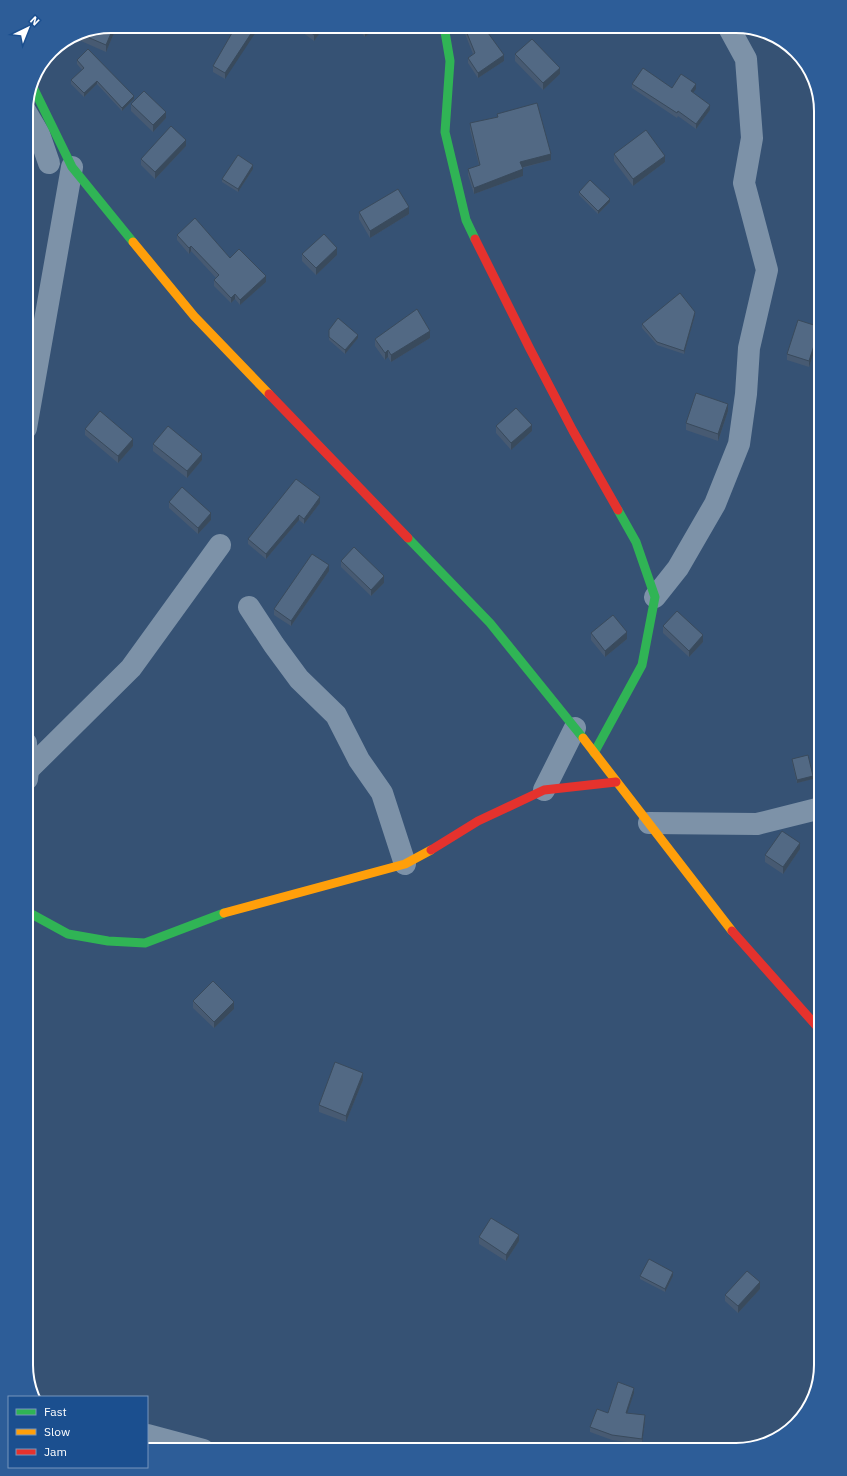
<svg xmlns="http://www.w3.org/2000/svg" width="847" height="1476" viewBox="0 0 847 1476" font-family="'IBM Plex Sans',sans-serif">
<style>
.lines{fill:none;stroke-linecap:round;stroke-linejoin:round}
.street{stroke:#7d92a8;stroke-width:22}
.fast{stroke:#30b455;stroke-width:9}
.slow{stroke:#ff9f0a;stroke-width:9}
.jam{stroke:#e5322d;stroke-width:9}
.wall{fill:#475a72}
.shaded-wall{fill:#394a5c}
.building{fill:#526984;stroke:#394a5c}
.rim{fill:none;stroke:#fff;stroke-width:2}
</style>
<rect width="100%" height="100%" fill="#365274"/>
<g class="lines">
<!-- street -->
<g class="street">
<path d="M26 112 39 134 49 163"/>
<path d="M26 428 72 167"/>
<path d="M655 597 678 568 715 504 739 444 746 394 749 348 767 270 744 183 752 138 746 59 728 26"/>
<path d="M249 607 274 645 299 679 336 715 359 760 382 793 405 864"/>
<path d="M26 743 28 770 27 779"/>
<path d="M28 770 131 668 220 545"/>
<path d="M544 790 575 728"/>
<path d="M649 823 757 824 821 808"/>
<path d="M147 1435 203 1450"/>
</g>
<!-- fast -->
<g class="fast">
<path d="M444 26 450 61 445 132 466 220 475 239"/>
<path d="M31 83 72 167 133 242"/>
<path d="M408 538 490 623 583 738"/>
<path d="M594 753 642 665 655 597 636 542 618 510"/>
<path d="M26 911 68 934 108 941 145 943 224 913"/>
</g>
<!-- slow -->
<g class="slow">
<path d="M133 242 194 316 269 394"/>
<path d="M583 738 732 931"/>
<path d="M224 913 405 864 431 850"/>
</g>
<!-- jam -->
<g class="jam">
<path d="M475 239 530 349 573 431 618 510"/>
<path d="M269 394 408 538"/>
<path d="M431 850 478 821 544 790 616 782"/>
<path d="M732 931 821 1031"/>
</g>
</g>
<!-- wall -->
<g class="wall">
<path d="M111 26H117L106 52 72 37 79 32Z"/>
<path d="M236 26 225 79 213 72V66Z"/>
<path d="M298 26H325L314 41 298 29Z"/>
<path d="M355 26H377L365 37Z"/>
<path d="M462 26H491V27L485 29 504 61 478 78 468 63V58L473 54Z"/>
<path d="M515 54 560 74 543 90 515 61Z"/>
<path d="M77 60 134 99 122 111 97 84 84 97 71 84V80L82 70 77 64Z"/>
<path d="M632 84 672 88 696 89 693 93 710 110 696 129 678 116 677 118 632 88Z"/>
<path d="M131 104 166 118 153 132 131 111Z"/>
<path d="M497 114 551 160 522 168 523 176 474 194 468 175V169L479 165 470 130V123L497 117Z"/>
<path d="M186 146 155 179 141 165V159Z"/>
<path d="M614 154 665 162 633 186 614 161Z"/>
<path d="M253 169 238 192 222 182V179Z"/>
<path d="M579 192 610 202 598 214 579 195Z"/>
<path d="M359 212 409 214 370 238 359 219Z"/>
<path d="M177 235 230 258 266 282 240 305 235 299 231 303 214 286V280L216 278 191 251 189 254 177 240Z"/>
<path d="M302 254 337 255 316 275 302 261Z"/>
<path d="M695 315 684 354 657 345 642 328V324Z"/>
<path d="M329 330 358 338 345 354 329 340Z"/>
<path d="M820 334 809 367 787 360V354Z"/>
<path d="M430 338 391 362 388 357 385 360 375 346V339Z"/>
<path d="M728 411 718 441 686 430V423Z"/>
<path d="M496 426 532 431 511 450 496 433Z"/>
<path d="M85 429 133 446 118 463 85 435Z"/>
<path d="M153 444 202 460 187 478 153 451Z"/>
<path d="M169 502 211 520 198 534 169 508Z"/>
<path d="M320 503 304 524 299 520 266 559 248 544V539Z"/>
<path d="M341 561 384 583 371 596 341 567Z"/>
<path d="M329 571 291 626 274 615V609Z"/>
<path d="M663 626 703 642 689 657 663 633Z"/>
<path d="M591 633 627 639 605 657 591 640Z"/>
<path d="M792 759 813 779 797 783 792 762Z"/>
<path d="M800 849 783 874 765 862V855Z"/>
<path d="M193 1001 234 1009 214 1028 193 1008Z"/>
<path d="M363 1080 346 1122 319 1112V1105Z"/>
<path d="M479 1237 519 1241 506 1261 479 1244Z"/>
<path d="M640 1276H673L665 1292 640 1279Z"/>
<path d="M760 1289 738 1313 725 1301V1295Z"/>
<path d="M634 1393 627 1413 645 1420 642 1444 612 1440 590 1432V1427L608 1413Z"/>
</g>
<!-- shaded-wall -->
<g class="shaded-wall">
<path d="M114 26H117L106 52V45Z"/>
<path d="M256 26H260L225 79V73Z"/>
<path d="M321 26H325L314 41V35Z"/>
<path d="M370 26H377L365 37V30Z"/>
<path d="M482 26H491V27L482 31Z"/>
<path d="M504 55V61L478 78V73Z"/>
<path d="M560 68V74L543 90V83Z"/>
<path d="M97 81V84L84 97V93Z"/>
<path d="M696 84V89L691 96V91Z"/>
<path d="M134 96V99L122 111V108Z"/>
<path d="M710 105V110L696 129V124Z"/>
<path d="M166 112V118L153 132V125Z"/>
<path d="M186 140V146L155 179V172Z"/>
<path d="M551 154V160L520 168V162Z"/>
<path d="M665 156V162L633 186V179Z"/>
<path d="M253 165V169L238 192V189Z"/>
<path d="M523 169V176L474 194V188Z"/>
<path d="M610 199V202L598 214V211Z"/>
<path d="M409 207V214L370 238V231Z"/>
<path d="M191 246V251L189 254V248Z"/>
<path d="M337 248V255L316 275V268Z"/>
<path d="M266 276V282L240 305V300Z"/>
<path d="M235 294V299L231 303V298Z"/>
<path d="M695 312V315L684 354V351Z"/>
<path d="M820 327V334L809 367V361Z"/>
<path d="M430 331V338L391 362V355Z"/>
<path d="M358 335V338L345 354V350Z"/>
<path d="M388 350V357L385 360V353Z"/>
<path d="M728 404V411L718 441V434Z"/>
<path d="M532 425V431L511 450V443Z"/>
<path d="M133 439V446L118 463V456Z"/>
<path d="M202 454V460L187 478V471Z"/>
<path d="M320 497V503L304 524V519Z"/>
<path d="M211 513V520L198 534V528Z"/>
<path d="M299 515V520L266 559V554Z"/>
<path d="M329 565V571L291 626V621Z"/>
<path d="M384 576V583L371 596V590Z"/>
<path d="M627 632V639L605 657V651Z"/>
<path d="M703 635V642L689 657V651Z"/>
<path d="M813 776V779L797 783V780Z"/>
<path d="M800 843V849L783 874V867Z"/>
<path d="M234 1002V1009L214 1028V1022Z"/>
<path d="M363 1073V1080L346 1122V1116Z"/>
<path d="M519 1235V1241L506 1261V1255Z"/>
<path d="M673 1272V1276L665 1292V1289Z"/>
<path d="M760 1282V1289L738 1313V1306Z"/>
<path d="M634 1388V1393L626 1417V1413Z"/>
<path d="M645 1415V1420L642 1444V1439Z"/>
</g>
<!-- building -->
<g class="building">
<path d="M111 26H114L106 45 78 33Z"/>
<path d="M236 26H256L225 73 213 66Z"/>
<path d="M303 26H321L314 35Z"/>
<path d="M361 26H370L365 30Z"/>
<path d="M464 26H483L504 55 478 73 468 58 475 53Z"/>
<path d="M532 39 560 68 543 83 515 54Z"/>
<path d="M88 49 134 96 122 108 97 81 84 93 71 80 84 68 77 60Z"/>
<path d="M643 68 672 88 681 74 696 84 691 91 710 105 696 124 678 111 677 113 632 84Z"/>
<path d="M144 91 166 112 153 125 131 104Z"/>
<path d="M537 103 551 154 520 162 523 169 474 188 468 169 480 165 470 123 498 117 497 114Z"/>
<path d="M171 126 186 140 155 172 141 159Z"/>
<path d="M646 130 665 156 633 179 614 154Z"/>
<path d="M238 155 253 165 238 189 222 179Z"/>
<path d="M590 180 610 199 598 211 579 192Z"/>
<path d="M398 189 409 207 370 231 359 212Z"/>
<path d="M195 218 230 258 239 249 266 276 240 300 235 294 231 298 214 280 219 275 191 246 189 248 177 235Z"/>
<path d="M324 234 337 248 316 268 302 254Z"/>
<path d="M680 293 695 312 684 351 657 342 642 324Z"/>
<path d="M417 309 430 331 391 355 388 350 385 353 375 339Z"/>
<path d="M338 318 358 335 345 350 329 337V330Z"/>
<path d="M798 320 820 327 809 361 787 354Z"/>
<path d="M696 393 728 404 718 434 686 423Z"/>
<path d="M516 408 532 425 511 443 496 426Z"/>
<path d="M100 411 133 439 118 456 85 429Z"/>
<path d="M168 426 202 454 187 471 153 444Z"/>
<path d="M296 479 320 497 304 519 299 515 266 554 248 539Z"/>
<path d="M182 487 211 513 198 528 169 502Z"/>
<path d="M354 547 384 576 371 590 341 561Z"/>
<path d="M312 554 329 565 291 621 274 609Z"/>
<path d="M677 611 703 635 689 651 663 626Z"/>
<path d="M613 615 627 632 605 651 591 633Z"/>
<path d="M808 755 813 776 797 780 792 759Z"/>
<path d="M782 831 800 843 783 867 765 855Z"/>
<path d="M213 981 234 1002 214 1022 193 1001Z"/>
<path d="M335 1062 363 1073 346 1116 319 1105Z"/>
<path d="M491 1218 519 1235 506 1255 479 1237Z"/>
<path d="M649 1259 673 1272 665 1289 640 1276Z"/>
<path d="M747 1271 760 1282 738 1306 725 1295Z"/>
<path d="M618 1382 634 1388 626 1413 645 1415 642 1439 612 1435 590 1427 597 1409 608 1413Z"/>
</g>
<!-- crop -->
<path d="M0 0H847V1476H0ZM111 33H736A78 78 0 0 1 814 111V1365A78 78 0 0 1 736 1443H111A78 78 0 0 1 33 1365V111A78 78 0 0 1 111 33Z" fill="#2d5d98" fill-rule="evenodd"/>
<path class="rim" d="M111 33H736A78 78 0 0 1 814 111V1365A78 78 0 0 1 736 1443H111A78 78 0 0 1 33 1365V111A78 78 0 0 1 111 33Z"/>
<!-- legend -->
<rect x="8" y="1396" width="140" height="72" fill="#1b4f8f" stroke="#7695bc"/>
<rect x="16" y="1409" width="20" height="6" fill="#30b455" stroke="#7695bc"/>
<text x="44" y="1416" font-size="12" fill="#ffffff">Fast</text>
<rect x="16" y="1429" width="20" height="6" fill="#ff9f0a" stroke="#7695bc"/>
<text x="44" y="1436" font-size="12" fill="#ffffff">Slow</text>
<rect x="16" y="1449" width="20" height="6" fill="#e5322d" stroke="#7695bc"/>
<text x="44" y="1456" font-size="12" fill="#ffffff">Jam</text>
<!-- north arrow -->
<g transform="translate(28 28) rotate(43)" stroke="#1b4f8f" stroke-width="3" paint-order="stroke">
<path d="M0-3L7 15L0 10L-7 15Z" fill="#ffffff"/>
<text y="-6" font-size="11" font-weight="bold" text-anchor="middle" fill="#ffffff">N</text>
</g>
</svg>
